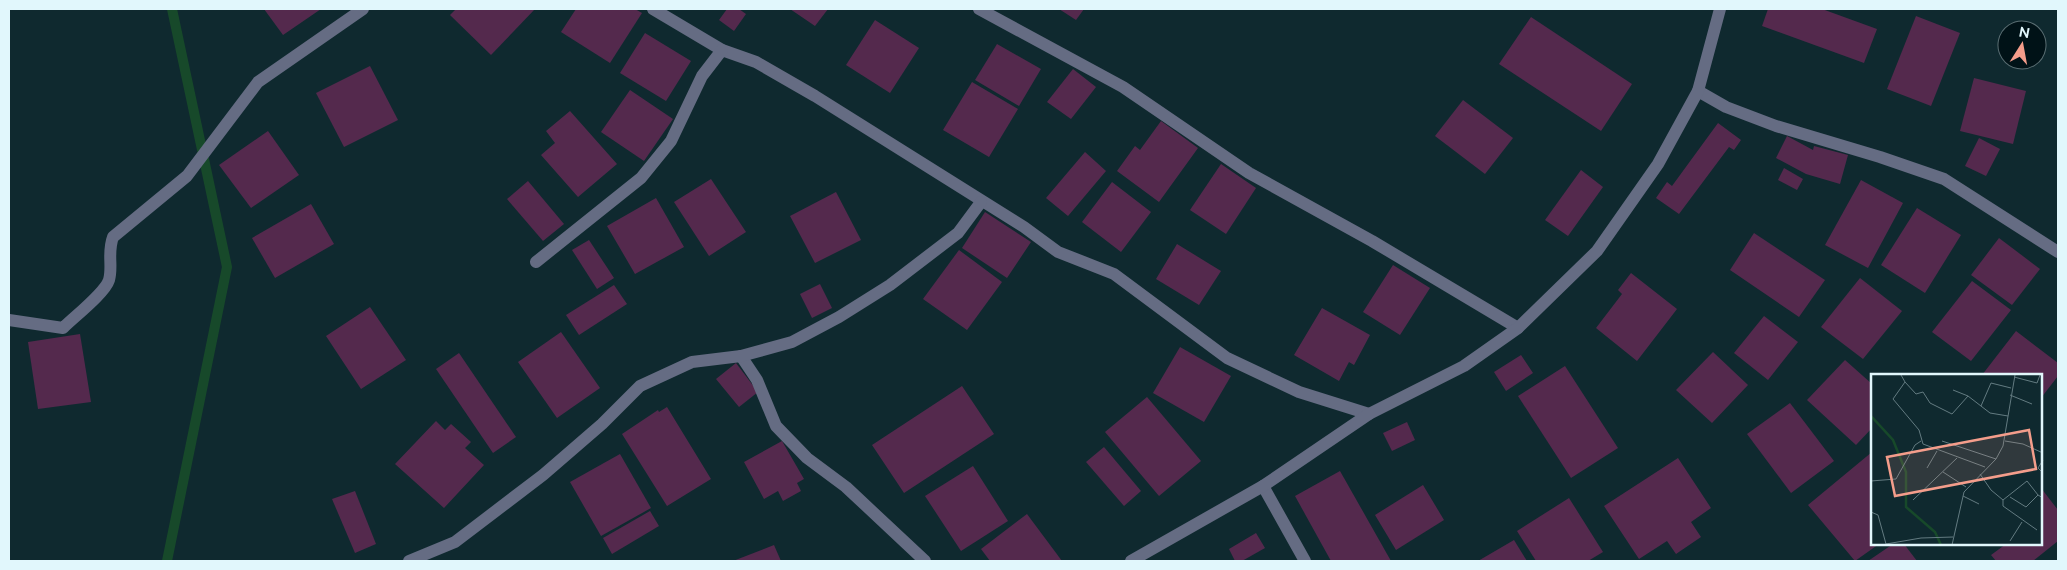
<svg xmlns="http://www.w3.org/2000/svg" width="2067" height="570" viewBox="0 0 2067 570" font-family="Raleway,sans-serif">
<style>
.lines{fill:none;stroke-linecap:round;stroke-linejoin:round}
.stream{stroke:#17492a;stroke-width:10}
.building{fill:#54294d}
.street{stroke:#656c83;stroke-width:12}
.inset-river{fill:none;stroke:#17492a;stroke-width:2.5}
.inset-road{fill:none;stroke:#637b81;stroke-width:1}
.view{fill:#f49d8b;fill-opacity:0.15;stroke:#f49d8b;stroke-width:2.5}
.inset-edge{fill:none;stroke:#e1f7fc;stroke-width:2.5}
</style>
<rect width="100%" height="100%" fill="#0f292f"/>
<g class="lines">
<!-- stream -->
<path class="stream" d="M167 561 227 267 172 9"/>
</g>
<!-- building -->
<g class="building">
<path d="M264 9H321L283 35Z"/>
<path d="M456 9H535L491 55 450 15Z"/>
<path d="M576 9H635L642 13 610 63 561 32Z"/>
<path d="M727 9H739L746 14 734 31 719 20Z"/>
<path d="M790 9H828L815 26Z"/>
<path d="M1059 9H1084L1076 20Z"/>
<path d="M1768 9H1822L1877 29 1864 63 1762 26Z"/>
<path d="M1916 16 1960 33 1931 106 1887 89Z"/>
<path d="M1531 17 1632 84 1601 131 1499 64Z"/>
<path d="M875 20 919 48 890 93 846 65Z"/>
<path d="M645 33 691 61 666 101 620 73Z"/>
<path d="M997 44 1041 69 1019 106 975 80Z"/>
<path d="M370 66 398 120 344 147 316 93Z"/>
<path d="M1073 69 1096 87 1071 119 1047 102Z"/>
<path d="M1974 78 2026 91 2013 144 1960 131Z"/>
<path d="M972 82 1018 109 989 157 943 130Z"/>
<path d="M630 90 673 119 644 161 601 132Z"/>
<path d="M1463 100 1513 138 1485 174 1435 136Z"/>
<path d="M570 111 617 164 578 197 541 155 555 143 546 131Z"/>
<path d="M1161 121 1198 148 1159 202 1117 171 1135 146 1140 150Z"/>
<path d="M1718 123 1741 140 1734 150 1729 147 1679 214 1656 198 1667 182 1672 186Z"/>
<path d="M268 131 299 175 251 208 219 165Z"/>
<path d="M1787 136 1813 150 1814 146 1848 155 1840 184 1806 174 1776 158Z"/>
<path d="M1979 138 2000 149 1986 176 1965 166Z"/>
<path d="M1085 152 1106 171 1068 216 1046 198Z"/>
<path d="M1221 164 1256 188 1226 234 1190 210Z"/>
<path d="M1784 168 1803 179 1797 190 1778 180Z"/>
<path d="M1581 170 1603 187 1568 236 1545 220Z"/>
<path d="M711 179 746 232 709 256 674 202Z"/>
<path d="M1861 180 1903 203 1868 268 1825 245Z"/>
<path d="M528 181 564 224 543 241 507 199Z"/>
<path d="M1112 182 1151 212 1121 252 1082 222Z"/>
<path d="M836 192 861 240 815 263 790 216Z"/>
<path d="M656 198 684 247 635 274 607 226Z"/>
<path d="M311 204 334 244 275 278 252 238Z"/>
<path d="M1917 208 1961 235 1925 293 1881 265Z"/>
<path d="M985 212 1031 242 1007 278 962 248Z"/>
<path d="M1754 233 1825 280 1799 317 1730 270Z"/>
<path d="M1999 238 2040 269 2012 305 1971 275Z"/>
<path d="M589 240 614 278 597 289 572 250Z"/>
<path d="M1177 244 1221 271 1199 305 1156 279Z"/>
<path d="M959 250 1002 282 967 330 923 299Z"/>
<path d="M1393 265 1430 288 1400 335 1363 312Z"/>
<path d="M1631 273 1677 309 1637 361 1596 328 1622 294 1618 290Z"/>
<path d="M1860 278 1902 311 1863 359 1821 327Z"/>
<path d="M1972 281 2011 310 1971 361 1932 332Z"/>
<path d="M820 284 832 308 812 318 800 294Z"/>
<path d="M614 285 627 304 579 335 566 315Z"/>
<path d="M370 307 406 360 361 389 326 336Z"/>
<path d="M1322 308 1370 335 1354 365 1349 362 1339 381 1294 355Z"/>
<path d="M1764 316 1798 342 1768 380 1734 353Z"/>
<path d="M2016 331 2058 363V376L2041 398V375H1982Z"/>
<path d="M561 332 600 388 557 418 518 362Z"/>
<path d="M80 334 91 402 38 409 28 342Z"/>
<path d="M1180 347 1231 376 1204 422 1153 393Z"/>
<path d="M1713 352 1748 385 1712 423 1676 390Z"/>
<path d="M459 353 516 437 493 453 436 369Z"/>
<path d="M1521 355 1533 373 1506 391 1494 372Z"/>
<path d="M1845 360 1872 384V428L1856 445 1807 400Z"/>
<path d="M736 363 758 392 739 407 716 379Z"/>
<path d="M1565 366 1618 448 1571 478 1518 396Z"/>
<path d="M962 386 994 434 904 493 872 445Z"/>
<path d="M1147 397 1201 461 1159 496 1105 432Z"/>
<path d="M1790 403 1834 461 1791 493 1747 434Z"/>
<path d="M667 407 711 479 667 506 622 434 658 410 659 412Z"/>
<path d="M436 421 445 430 451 424 471 442 465 448 484 465 444 508 395 464Z"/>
<path d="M1407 422 1415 440 1392 451 1383 433Z"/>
<path d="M782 441 804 479 797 483 801 491 783 501 778 491 764 499 744 462Z"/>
<path d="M1104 447 1141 491 1124 506 1086 462Z"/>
<path d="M1872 452V544H1879L1855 561 1808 505Z"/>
<path d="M620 454 651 508 601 536 570 482Z"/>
<path d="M1678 458 1711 508 1691 522 1701 537 1676 554 1667 541 1639 559 1604 506Z"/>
<path d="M973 466 1008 521 961 551 925 496Z"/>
<path d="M1340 471 1391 561H1331L1295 496Z"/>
<path d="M1423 485 1444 520 1396 550 1375 515Z"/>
<path d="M2041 488 2058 510V541L2033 561H1996L1991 555 2006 544H2041Z"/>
<path d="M355 491 376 544 355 553 332 499Z"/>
<path d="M1569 498 1603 552 1588 561H1536L1517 531Z"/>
<path d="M650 511 659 526 612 554 603 538Z"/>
<path d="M1027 514 1062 561H990L981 549Z"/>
<path d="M1256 533 1265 548 1242 561H1235L1229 549Z"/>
<path d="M1514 540 1527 561H1478Z"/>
<path d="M1893 544H1904L1917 561H1868Z"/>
<path d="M774 545 781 561H733Z"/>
</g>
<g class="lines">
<!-- street -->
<g class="street">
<path d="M653 9 722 50 756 62 815 96 1024 227 1058 252 1114 274 1227 358 1299 392 1369 414"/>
<path d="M979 9 1123 87 1249 173 1372 241 1518 328"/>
<path d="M1698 91 1726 107 1776 126 1880 157 1944 179 2058 252"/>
<path d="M536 262 641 178 671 141 702 76 722 50"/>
<path d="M9 320 63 328C74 317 105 293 109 280 113 266 107 253 113 237L187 176 258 82 363 9"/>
<path d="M741 356 757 380 776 426 807 458 846 487 925 561"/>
<path d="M1263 486 1305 561"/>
<path d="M409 561 455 542 543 475 602 424 640 386 692 362 741 356 792 342 839 317 890 285 958 233 981 202"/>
<path d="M1131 561 1263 486 1369 414 1464 366 1518 328 1597 251 1658 164 1698 91 1720 9"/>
</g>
</g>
<!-- overview -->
<g transform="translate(1871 374)">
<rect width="171" height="171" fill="#0f292f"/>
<path class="inset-river" d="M0 42 22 66 35 98V133L64 158 70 171"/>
<path class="inset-road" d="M30 1 34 8 22 25 48 56 52 70 114 93M143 3 166 9 169 1M34 8 45 20 52 18 59 29 81 40 97 22M82 16 97 22 119 39 137 42M139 21 161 30M110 32 120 9 140 14M71 67 125 85M134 67 152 70 172 79M172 86 167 94 172 99M56 94 66 77M72 98 95 113M109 100 120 116 132 126 156 107 167 121M0 107 25 105 44 71 50 67M92 122 108 130M139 123 155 133 167 121 172 124M42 126 86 84M132 126V132L166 156M0 138 7 141 15 170 50 164 82 163M139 167 151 148M81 171 93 118 125 85 132 72 144 1"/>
<path class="view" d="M158 56 165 95 24 122 16 83Z"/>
<rect width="171" height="171" class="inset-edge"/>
</g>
<!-- border -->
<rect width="2067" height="570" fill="none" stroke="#e1f7fc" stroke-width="20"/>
<!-- north arrow -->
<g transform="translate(2022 45) rotate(11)"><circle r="24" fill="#001217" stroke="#5a6e73"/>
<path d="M0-4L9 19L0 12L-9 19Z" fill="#f49d8b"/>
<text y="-8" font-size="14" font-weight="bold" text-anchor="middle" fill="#e1f7fc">N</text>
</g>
</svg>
